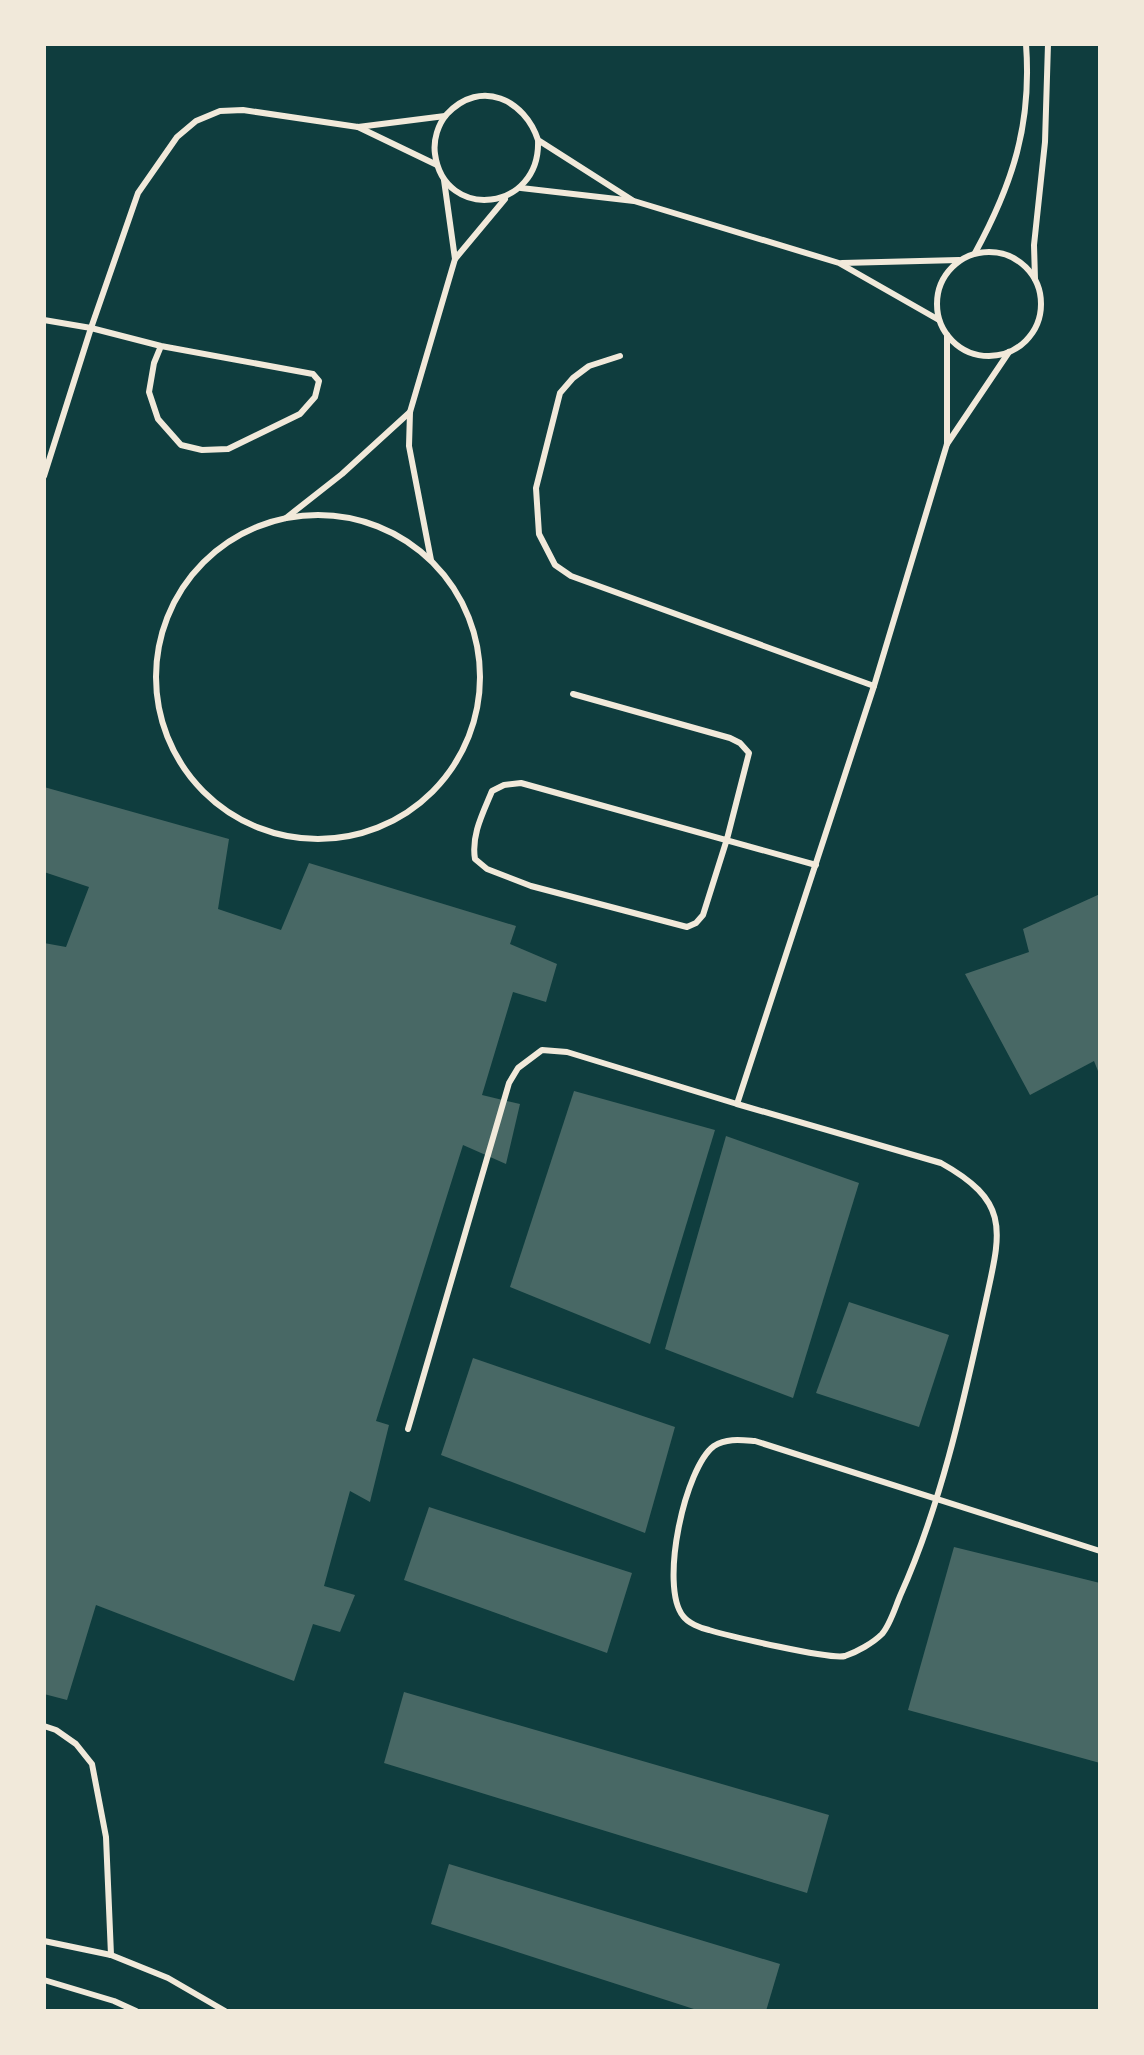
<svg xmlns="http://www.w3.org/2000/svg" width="1144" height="2055" viewBox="0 0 1144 2055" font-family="Barlow,sans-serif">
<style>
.building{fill:#486865}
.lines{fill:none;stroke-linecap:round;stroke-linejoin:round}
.service{stroke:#f1e9da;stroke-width:6}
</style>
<rect width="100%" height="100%" fill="#0f3d3e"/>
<!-- building -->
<g class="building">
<path d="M44 787 229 839 218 909 281 930 309 863 516 926 510 944 557 964 546 1002 513 992 482 1095 520 1104 506 1164 463 1145 376 1421 389 1425 370 1502 350 1491 324 1586 355 1595 340 1632 313 1624 294 1681 96 1605 67 1700 44 1694V943L66 947 89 887 44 872Z"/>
<path d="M1100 894V1076L1094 1061 1030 1095 965 974 1029 952 1023 929Z"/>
<path d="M574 1091 715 1130 650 1344 510 1287Z"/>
<path d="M726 1136 859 1183 793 1398 665 1349Z"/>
<path d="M849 1302 949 1335 919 1427 816 1393Z"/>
<path d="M473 1358 675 1427 645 1533 441 1455Z"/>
<path d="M429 1507 632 1573 607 1653 404 1580Z"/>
<path d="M954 1547 1100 1583V1763L908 1710Z"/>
<path d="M404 1692 829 1815 807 1893 384 1763Z"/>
<path d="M449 1864 780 1964 766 2011H700L431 1924Z"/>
</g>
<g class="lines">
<!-- service -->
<g class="service">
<path d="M358 127 437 165"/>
<path d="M538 140C541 212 444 222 435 154 433 140 438 124 447 114 481 78 525 100 538 140L632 200"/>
<path d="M444 180 455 259"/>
<path d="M521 188 634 201 839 263 939 320"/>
<circle cx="989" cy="304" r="52"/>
<path d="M975 253C1013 183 1032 124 1026 44"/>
<path d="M842 263 959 260"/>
<path d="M1035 279 1034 245 1045 142 1048 44"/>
<path d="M44 320 91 328 161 346 313 374 319 381 315 397 300 414 228 449 202 450 181 445 158 419 149 392 154 363 161 346"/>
<path d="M947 335V444L874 686 737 1104 941 1163C1011 1202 1001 1231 986 1300 964 1399 942 1503 900 1596 895 1608 890 1625 882 1634 873 1643 857 1652 845 1656 831 1660 729 1636 709 1630 700 1628 688 1623 683 1616 659 1586 685 1467 714 1446 727 1438 741 1440 755 1441L1100 1551"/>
<path d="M620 356 589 366 573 378 560 393 536 488 539 534 555 565 571 576 874 686"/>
<path d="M947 444 1009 352"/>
<path d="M44 476 91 328 138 193 177 137 196 121 220 111 243 110 358 127 445 116"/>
<circle cx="318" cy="677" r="162"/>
<path d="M286 518 342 474 410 412"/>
<path d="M431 560 409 446 410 412 455 259 505 199"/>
<path d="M573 694 730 738 740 743 749 753 727 839 703 915 696 923 687 927 531 886 487 869 475 859C471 835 483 813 492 791L504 785 521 783 816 865"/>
<path d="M408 1429 509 1083 518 1068 542 1050 567 1052 737 1104"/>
<path d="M44 1726 56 1730 76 1744 92 1764 106 1837 111 1955"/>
<path d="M44 1941 111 1955 168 1978 225 2011"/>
<path d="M44 1980 114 2001 136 2011"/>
</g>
</g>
<!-- border -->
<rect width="1144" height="2055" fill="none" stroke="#f1e9da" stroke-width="92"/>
</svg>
